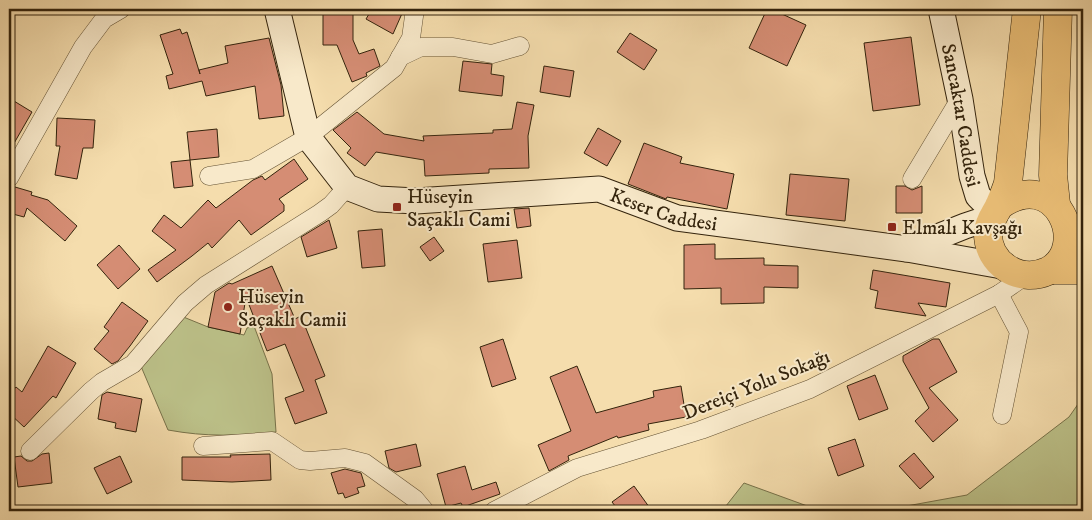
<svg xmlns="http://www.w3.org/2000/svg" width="1092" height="520" viewBox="0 0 1092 520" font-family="'IM FELL DW Pica',serif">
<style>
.green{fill:#bcc189;stroke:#78724a}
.building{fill:#d58d74;stroke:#33230c}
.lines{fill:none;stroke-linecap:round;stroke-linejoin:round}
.street-casing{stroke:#645234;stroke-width:19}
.secondary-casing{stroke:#33230c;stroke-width:27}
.highway-casing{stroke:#33230c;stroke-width:29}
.street{stroke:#f8e9ca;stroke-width:18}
.secondary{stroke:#f8e9ca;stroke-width:25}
.highway{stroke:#eabe76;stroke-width:28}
.poi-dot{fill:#8f2418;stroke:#f8e9ca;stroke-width:2}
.labels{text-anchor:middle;stroke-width:4;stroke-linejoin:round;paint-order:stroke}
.street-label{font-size:20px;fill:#33230c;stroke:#f8e9ca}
.poi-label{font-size:20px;fill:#33230c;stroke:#f8e9ca;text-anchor:start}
</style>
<rect width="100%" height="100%" fill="#f5ddad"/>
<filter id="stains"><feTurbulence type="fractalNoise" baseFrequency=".004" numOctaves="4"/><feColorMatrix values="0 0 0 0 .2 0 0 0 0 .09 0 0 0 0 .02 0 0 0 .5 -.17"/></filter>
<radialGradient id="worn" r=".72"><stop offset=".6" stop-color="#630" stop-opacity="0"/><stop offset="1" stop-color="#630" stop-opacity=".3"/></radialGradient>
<!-- green -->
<g class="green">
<path d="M181 316 208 327 244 335 247 328 254 326 272 374 276 432C238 436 206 437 168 430L140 364Z"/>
<path d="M1083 397V511H879L967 495 1069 417Z"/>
<path d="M744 483 821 511H722Z"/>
</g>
<!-- building -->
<g class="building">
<path d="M372 9H404L393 34 366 19Z"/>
<path d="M767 9H771L806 25 787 66 749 48Z"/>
<path d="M323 14H353V40L359 54 374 49 380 66 366 73 367 76 352 82 337 45H323Z"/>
<path d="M180 29 182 34 187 32 200 74 199 70 228 63 225 46 269 38 281 85 284 116 259 119 255 86 206 96 202 81 169 89 166 76 173 74 160 35Z"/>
<path d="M630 33 657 50 644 70 617 52Z"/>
<path d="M911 37 920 105 873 111 864 43Z"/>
<path d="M463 61 492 64 491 74 504 76 502 96 459 91Z"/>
<path d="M544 66 574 71 570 97 540 92Z"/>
<path d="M9 98 32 112 9 152Z"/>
<path d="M517 102 534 105 528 136 529 168 489 169V173L425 176 424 160 376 152 365 166 347 153 351 148 333 130 357 112 384 134 424 141 423 136 493 133V130L512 129Z"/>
<path d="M57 118 95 120 93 148H83L77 179 55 175 60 146H56Z"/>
<path d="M598 128 621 141 607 166 584 153Z"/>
<path d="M217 129 219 157 190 160 187 132Z"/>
<path d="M644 143 682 157 680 163 734 174 727 209 667 197 666 199 628 184Z"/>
<path d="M294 159 308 179 279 199 284 205V211L251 235 239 220 212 248 208 243 192 256 157 282 148 270 176 250 152 231 164 215 181 228 208 200 216 208 253 180 262 176 265 180Z"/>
<path d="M190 160 193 186 174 188 171 162Z"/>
<path d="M790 174 849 179 845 221 786 215Z"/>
<path d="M896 186H905L912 190 922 186V213H896Z"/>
<path d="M15 187 32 192 31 195 48 200 77 226 65 241 27 208 24 217 9 213V189Z"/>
<path d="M529 208 531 226 517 228 514 209Z"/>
<path d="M329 220 337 248 307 257 301 237Z"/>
<path d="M382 229 385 266 362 268 358 231Z"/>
<path d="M434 237 444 251 430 261 420 247Z"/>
<path d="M517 240 522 278 488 282 483 244Z"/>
<path d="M715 244V259L764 258V265L798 266V288L764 287V303L721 304V288L684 289V245Z"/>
<path d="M119 245 140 269 118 289 97 265Z"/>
<path d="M272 266 295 319 301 316 325 376 315 380 327 413 295 424 285 398 304 391 285 344 267 351 246 297 240 334 208 327 215 292 229 283 232 284Z"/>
<path d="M873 270 950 283 946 307 918 303 926 316 875 308 878 291 870 289Z"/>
<path d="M122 302 148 321 130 346 118 361 112 364 94 349 109 331 104 327Z"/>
<path d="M503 339 516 379 492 387 480 347Z"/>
<path d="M933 339H939L957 372 929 388 958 420 933 442 915 421 929 408 903 361V356Z"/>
<path d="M48 346 76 363 56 398 53 396 24 427 9 413V395L16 387 22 392Z"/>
<path d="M577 366 596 413 654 397 653 391 681 386 686 417 648 424 649 430 618 438 617 436 568 456 569 460 549 471 538 445 571 431 550 377Z"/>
<path d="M875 375 888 409 859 420 847 386Z"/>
<path d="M107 392 142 399 136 432 115 428 116 423 98 419 102 395Z"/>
<path d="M855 439 864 466 838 476 828 448Z"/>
<path d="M416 444 421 466 396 472 389 468 385 451Z"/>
<path d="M49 453 52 483 18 487 14 457 21 456 27 461H32L42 454Z"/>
<path d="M914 453 934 477 920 489 899 466Z"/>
<path d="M270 454 271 480 232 482 182 480V457H231L230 455Z"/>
<path d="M120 456 132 482 107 494 94 468Z"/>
<path d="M465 466 472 490 496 482 500 494 463 507 461 503 446 507 437 474Z"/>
<path d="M345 469 361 473 365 486 357 488 359 493 345 498 343 493 338 494 331 473Z"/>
<path d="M634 486 652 511H619L612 502Z"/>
</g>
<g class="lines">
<!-- street casing -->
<g class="street-casing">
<g id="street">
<path d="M400 57 421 47H453L492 54 520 46"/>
<path d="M209 176 253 169 308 137 394 68 411 38 415 9"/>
<path d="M9 178 83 47 104 19 121 9"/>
<path d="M912 179 960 99"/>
<path d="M999 294 1019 332 1002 415"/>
<path d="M203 446 272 441 300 460 310 461 345 458 365 463 415 499 425 511"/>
<path d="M30 451 91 391 102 382 133 364 185 303 206 285 320 213 331 205 347 187"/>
<path d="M494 511 577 468 701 430 810 389 999 294 1025 276"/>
</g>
</g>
<!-- secondary casing -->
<g class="secondary-casing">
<g id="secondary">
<path id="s1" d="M277 9 308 137 347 187 378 199 416 201 599 189 677 218 907 249 1002 266"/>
<path id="s2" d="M941 9 960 99 972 176 978 196 995 213"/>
<path d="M907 249 965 226 992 217"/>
</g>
</g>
<!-- highway casing -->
<g class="highway-casing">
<g id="highway">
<path d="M1056 204 1053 175 1058 9"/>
<path d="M999 206C1056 164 1092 248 1048 271 1020 284 987 264 988 232 989 220 996 214 1000 204 1003 197 1006 190 1008 183L1027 9"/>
<path d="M1051 270H1083"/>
</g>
</g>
<!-- street -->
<use href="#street" class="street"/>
<!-- secondary -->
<use href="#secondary" class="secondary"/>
<!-- highway -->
<use href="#highway" class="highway"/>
</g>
<!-- markers -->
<g class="poi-dot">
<rect x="392" y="202" width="10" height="10" rx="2.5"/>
<rect x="887" y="222" width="10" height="10" rx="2.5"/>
<circle cx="228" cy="307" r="5"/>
</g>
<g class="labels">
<!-- street labels -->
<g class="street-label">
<text dy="7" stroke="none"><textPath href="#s2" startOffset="108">Sancaktar Caddesi</textPath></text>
<text dy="7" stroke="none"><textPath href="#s1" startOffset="518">Keser Caddesi</textPath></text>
<text transform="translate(756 384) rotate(-22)" y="7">Dereiçi Yolu Sokağı</text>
</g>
<!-- poi labels -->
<g class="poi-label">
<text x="407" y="203">Hüseyin<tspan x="407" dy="23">Saçaklı Cami</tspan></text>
<text x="902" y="234">Elmalı Kavşağı</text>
<text x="238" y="303">Hüseyin<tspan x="238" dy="23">Saçaklı Camii</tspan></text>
</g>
</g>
<!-- margin -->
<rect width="1092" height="520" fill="none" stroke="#f5ddad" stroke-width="30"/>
<rect x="10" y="10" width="1072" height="500" fill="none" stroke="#33230c" stroke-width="2.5"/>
<rect x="15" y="15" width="1062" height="490" fill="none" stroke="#33230c"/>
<rect width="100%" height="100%" filter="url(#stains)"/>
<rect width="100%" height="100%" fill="url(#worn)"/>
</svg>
